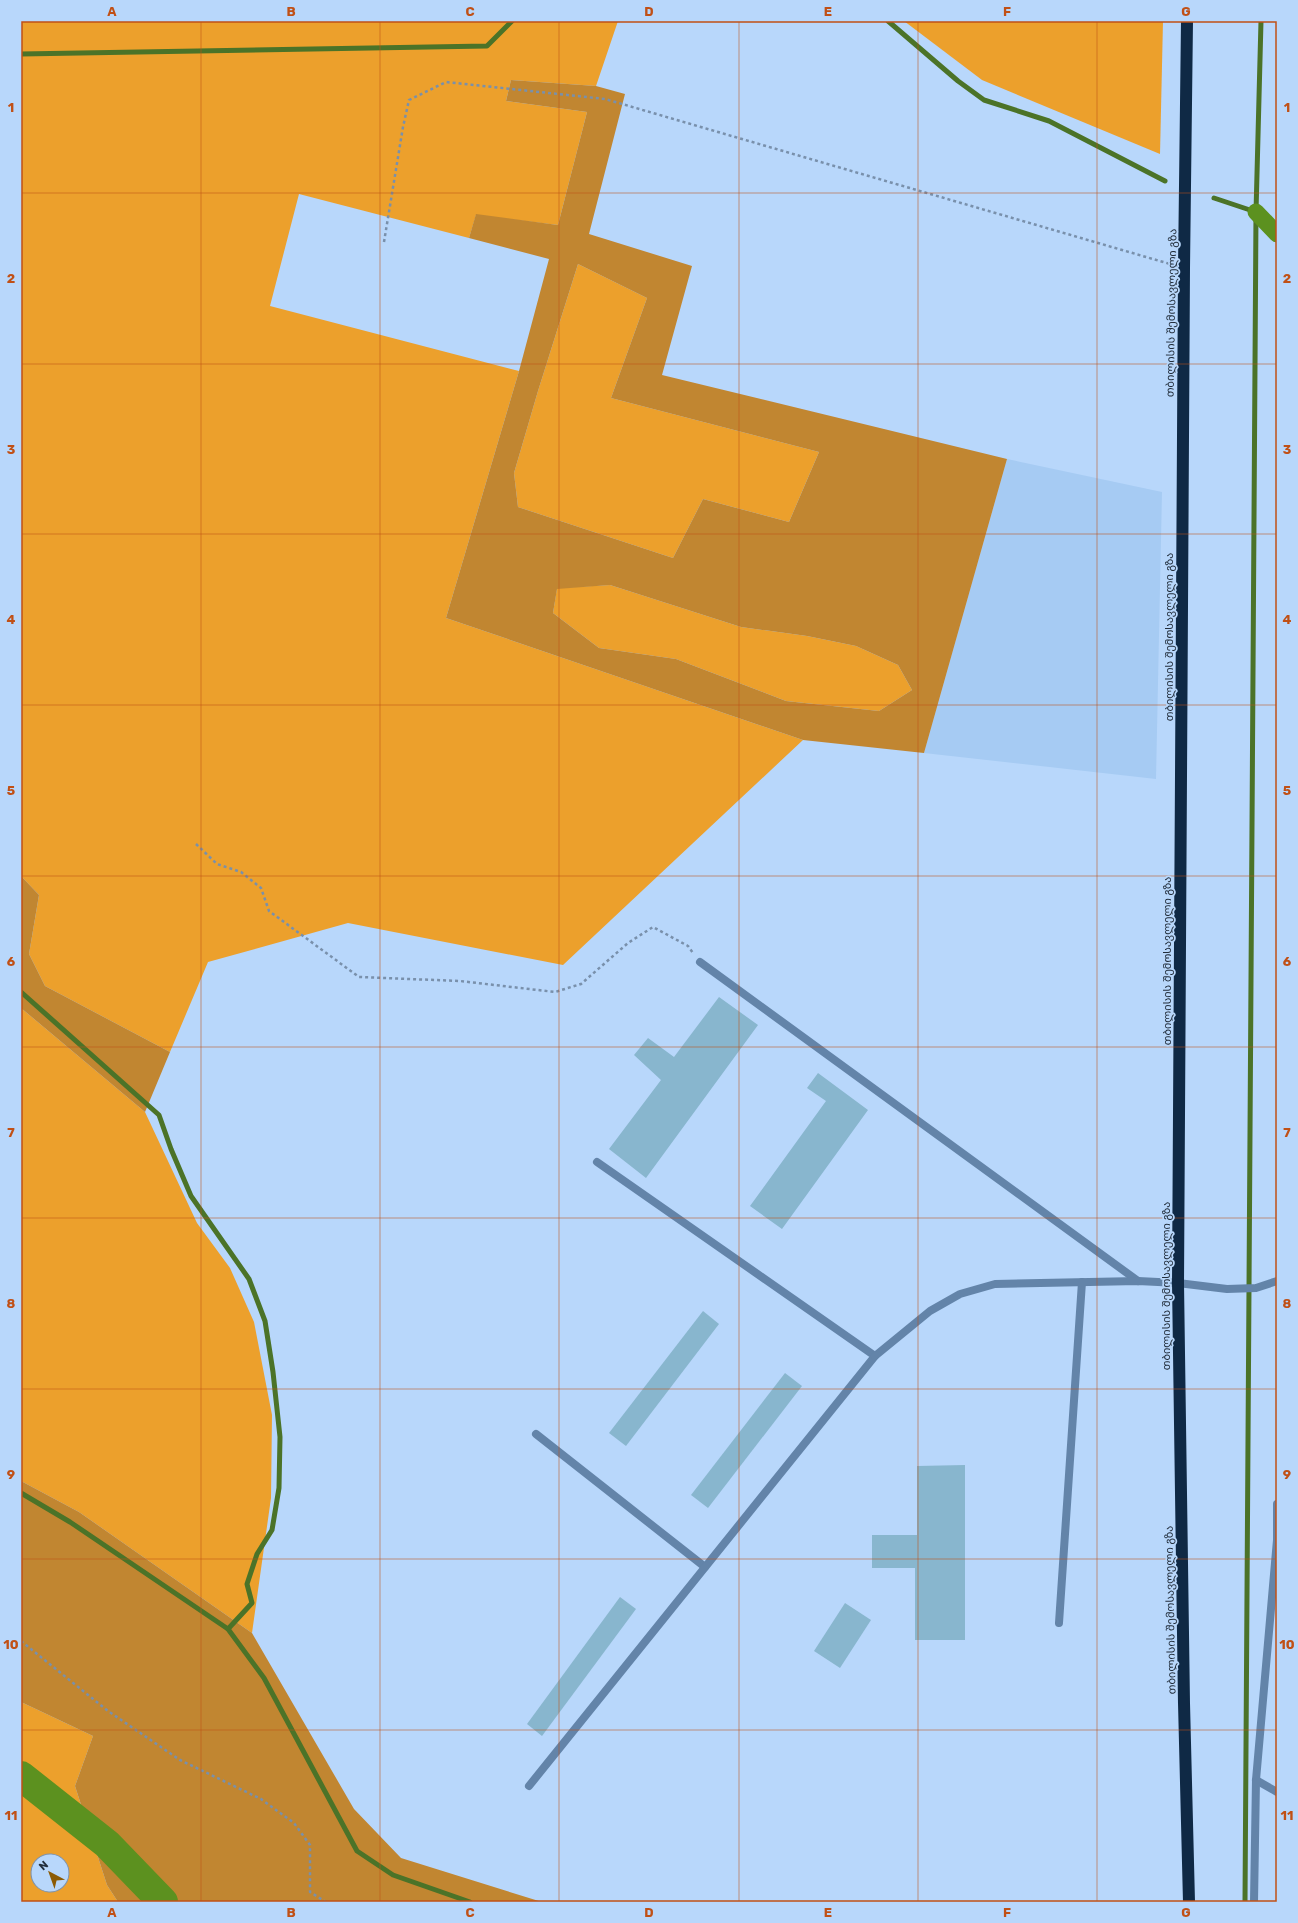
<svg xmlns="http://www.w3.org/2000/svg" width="1298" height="1923" viewBox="0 0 1298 1923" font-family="Rubik,'Noto Sans Georgian',sans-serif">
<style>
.built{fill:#a6cbf3}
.green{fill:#eca02c;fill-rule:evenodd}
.forest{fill:#c18631;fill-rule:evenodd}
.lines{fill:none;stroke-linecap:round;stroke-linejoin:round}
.stream{stroke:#4b7328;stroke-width:5}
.canal{stroke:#5c911f;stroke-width:17}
.river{stroke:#5c911f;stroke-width:30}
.building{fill:#88b6ce}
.path{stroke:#7990ab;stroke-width:2.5;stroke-dasharray:3 3;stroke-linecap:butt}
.lane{stroke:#6384a9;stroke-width:8}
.street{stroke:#6384a9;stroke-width:8}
.highway{stroke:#0f2945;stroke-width:12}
.grid{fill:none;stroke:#c05016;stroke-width:1;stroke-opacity:0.55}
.labels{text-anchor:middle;stroke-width:3.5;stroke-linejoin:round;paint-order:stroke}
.street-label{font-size:11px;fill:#222e3c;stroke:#b8d7fb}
.neatline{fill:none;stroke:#c05016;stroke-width:1.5}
.grid-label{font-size:13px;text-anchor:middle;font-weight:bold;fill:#c05016}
</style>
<rect width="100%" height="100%" fill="#b8d7fb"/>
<!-- built -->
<path class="built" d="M1007 459 1162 492 1156 779 924 753Z"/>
<!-- green -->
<g class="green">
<path d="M21 21H618L596 86 511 80 506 101 587 112 558 225 476 215 469 238 299 194 270 306 519 371 446 618 803 740 563 965 348 923 208 962 170 1052 45 986 29 954 39 895 21 876Z"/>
<path d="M904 21H1163L1160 154 982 80Z"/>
<path d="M578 264 647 298 611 398 819 452 789 522 703 499 673 558 518 507 514 473 538 391Z"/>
<path d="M610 585 741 627 807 636 856 646 898 665 912 690 879 711 786 701 676 659 599 648 553 613 557 588Z"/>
<path d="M21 1008 145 1112 197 1223 230 1268 254 1322 272 1415 271 1498 252 1633 79 1512 21 1481Z"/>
<path d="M21 1702 93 1736 75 1786 107 1885 118 1902H21ZM38 1861H62V1885H38Z"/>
</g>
<!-- forest -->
<g class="forest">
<path d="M511 80 596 86 625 94 589 234 692 266 662 375 1007 459 924 753 803 740 446 618 519 371 549 259 469 238 476 214 558 225 587 112 506 101ZM578 264 647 298 611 398 819 452 789 522 703 499 673 558 518 507 514 473 538 391ZM610 585 741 627 807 636 856 646 898 665 912 690 879 711 786 701 676 659 599 648 553 613 557 589Z"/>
<path d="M21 876 39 895 29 954 45 986 170 1052 145 1112 21 1008Z"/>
<path d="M21 1481 79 1512 252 1633 354 1809 401 1858 542 1902H118L107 1885 75 1786 93 1736 21 1702Z"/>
</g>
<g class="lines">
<!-- stream -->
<g class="stream">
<path d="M888 21 958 81 984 100 1049 121 1165 181"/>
<path d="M21 54 487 46 512 21"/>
<path d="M1214 198 1256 212"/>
<path d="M21 992 159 1115 171 1149 191 1196 249 1279 265 1321 273 1372 280 1437 279 1488 272 1530 257 1554 247 1584 252 1603 228 1629"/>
<path d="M21 1493 70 1522 228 1629 264 1678 357 1851 393 1875 470 1902"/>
<path d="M1245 1902 1256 212 1261 21"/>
</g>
<!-- canal -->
<path class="canal" d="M1256 212 1277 234"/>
<!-- river -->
<path class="river" d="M21 1776 107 1844 163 1902"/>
</g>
<!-- building -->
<g class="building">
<path d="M719 997 758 1025 646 1178 609 1149 661 1080 634 1055 648 1038 674 1057Z"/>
<path d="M818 1073 868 1110 782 1229 750 1206 826 1101 807 1088Z"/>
<path d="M703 1311 719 1324 626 1446 609 1433Z"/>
<path d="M785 1373 802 1386 708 1508 691 1495Z"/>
<path d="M965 1465V1640H915V1568H872V1535H917V1466Z"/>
<path d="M620 1597 636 1609 542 1736 527 1724Z"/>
<path d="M845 1603 871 1620 840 1668 814 1651Z"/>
</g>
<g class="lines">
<!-- path -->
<g class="path">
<path d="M384 242 403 127 409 100 446 82 605 99 1170 264"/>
<path d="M196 844 217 864 241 872 261 888 269 911 359 977 460 981 555 992 581 984 628 943 653 927 688 946 693 953"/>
<path d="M21 1641 108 1711 180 1760 261 1799 294 1823 310 1845V1892L326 1902"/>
</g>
<!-- lane -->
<g class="lane">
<path d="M700 962 1138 1281"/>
<path d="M536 1434 705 1567"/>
<path d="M1059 1623 1082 1282"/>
<path d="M529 1786 875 1356 597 1162"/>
</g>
<!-- street -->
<g class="street">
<path d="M875 1356 930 1311 960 1294 995 1284 1138 1281 1178 1283 1227 1289 1256 1288 1277 1281"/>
<path d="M1256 1780 1277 1792"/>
<path d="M1254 1902 1256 1780 1277 1540V1504"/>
</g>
<!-- highway -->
<path class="highway" d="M1187 21 1184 268 1178 1283 1184 1703 1189 1902"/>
</g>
<!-- grid -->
<path class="grid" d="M201 21V1902M380 21V1902M559 21V1902M739 21V1902M918 21V1902M1097 21V1902M21 193H1277M21 364H1277M21 534H1277M21 705H1277M21 876H1277M21 1047H1277M21 1218H1277M21 1389H1277M21 1559H1277M21 1730H1277"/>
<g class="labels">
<!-- street labels -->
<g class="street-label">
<text transform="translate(1171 313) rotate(-89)" y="4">თბილისის შემოსავლელი გზა</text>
<text transform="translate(1169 637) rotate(-90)" y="4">თბილისის შემოსავლელი გზა</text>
<text transform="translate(1167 961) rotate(-90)" y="4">თბილისის შემოსავლელი გზა</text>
<text transform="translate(1166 1286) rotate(-90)" y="4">თბილისის შემოსავლელი გზა</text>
<text transform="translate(1170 1610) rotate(-91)" y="4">თბილისის შემოსავლელი გზა</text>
</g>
</g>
<!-- border -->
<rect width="1298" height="1923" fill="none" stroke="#b8d7fb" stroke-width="44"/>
<!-- north arrow -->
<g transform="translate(50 1873) rotate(319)"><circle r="19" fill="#b8d7fb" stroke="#7c93af"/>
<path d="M0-3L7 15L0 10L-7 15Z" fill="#8c5b05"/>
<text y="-6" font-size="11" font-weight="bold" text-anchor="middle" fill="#222e3c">N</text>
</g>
<rect x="22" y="22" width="1254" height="1879" class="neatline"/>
<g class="grid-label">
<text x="112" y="16">A</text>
<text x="291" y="16">B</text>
<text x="470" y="16">C</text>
<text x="649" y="16">D</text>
<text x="828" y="16">E</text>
<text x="1007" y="16">F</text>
<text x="1186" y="16">G</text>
<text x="11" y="112">1</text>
<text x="1287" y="112">1</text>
<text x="11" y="283">2</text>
<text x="1287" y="283">2</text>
<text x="11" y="454">3</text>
<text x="1287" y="454">3</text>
<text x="11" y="624">4</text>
<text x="1287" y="624">4</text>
<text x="11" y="795">5</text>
<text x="1287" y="795">5</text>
<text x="11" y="966">6</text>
<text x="1287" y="966">6</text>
<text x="11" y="1137">7</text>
<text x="1287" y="1137">7</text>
<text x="11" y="1308">8</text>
<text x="1287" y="1308">8</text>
<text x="11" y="1479">9</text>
<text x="1287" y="1479">9</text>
<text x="11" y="1649">10</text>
<text x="1287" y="1649">10</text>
<text x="11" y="1820">11</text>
<text x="1287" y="1820">11</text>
<text x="112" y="1917">A</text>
<text x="291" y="1917">B</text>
<text x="470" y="1917">C</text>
<text x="649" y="1917">D</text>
<text x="828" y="1917">E</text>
<text x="1007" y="1917">F</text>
<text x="1186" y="1917">G</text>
</g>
</svg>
